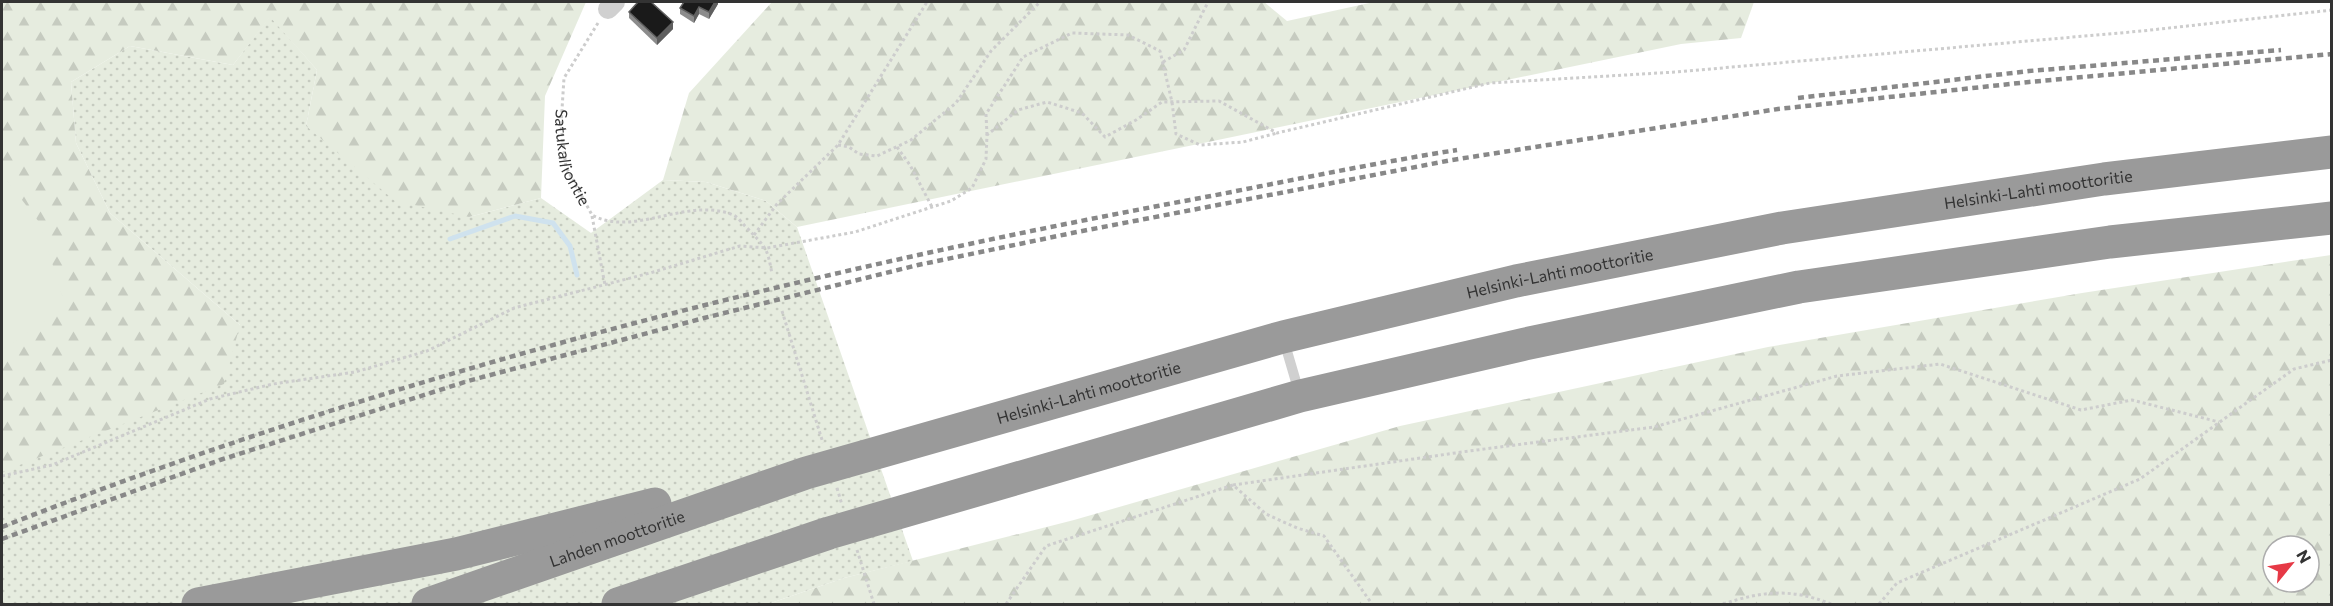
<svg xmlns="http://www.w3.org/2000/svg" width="2333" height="606" viewBox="0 0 2333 606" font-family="Commissioner,sans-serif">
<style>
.grass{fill:url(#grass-dots)}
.forest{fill:url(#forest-firs);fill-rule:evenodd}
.pitch{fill:#e6ecdf}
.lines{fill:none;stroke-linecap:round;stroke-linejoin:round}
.stream{stroke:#cfe2ee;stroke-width:5}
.path{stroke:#cdcdcd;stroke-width:3;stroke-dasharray:3 3;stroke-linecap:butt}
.service{stroke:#d0d0d0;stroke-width:10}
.minor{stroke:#d0d0d0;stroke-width:20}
.motorway{stroke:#9a9a9a;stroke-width:33}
.rail{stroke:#888;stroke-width:4.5;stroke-dasharray:6 4.5;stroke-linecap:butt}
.wall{fill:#8c8c8c}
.shaded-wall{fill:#5f5f5f}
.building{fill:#1a1a1a;stroke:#5f5f5f;stroke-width:1.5}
.labels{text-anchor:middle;stroke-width:6;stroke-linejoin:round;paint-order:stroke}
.street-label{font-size:16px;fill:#333;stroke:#fff}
</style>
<defs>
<pattern id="grass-dots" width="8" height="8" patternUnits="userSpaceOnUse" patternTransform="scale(1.5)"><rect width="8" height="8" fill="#e6ecdf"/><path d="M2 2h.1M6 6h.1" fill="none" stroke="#c6cbc0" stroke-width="1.8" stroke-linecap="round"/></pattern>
<pattern id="forest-firs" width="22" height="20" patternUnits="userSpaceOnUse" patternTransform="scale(1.5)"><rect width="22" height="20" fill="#e6ecdf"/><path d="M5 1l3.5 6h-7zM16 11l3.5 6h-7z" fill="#c6cbc0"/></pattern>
</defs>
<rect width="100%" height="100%" fill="#fff"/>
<!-- grass -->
<path class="grass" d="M270 16 317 70 306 126 469 217 541 198 591 233 663 180 706 182 766 201 797 227 913 561 844 578 768 604H2V472L240 325 110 213 76 143 71 82 130 46 233 65Z"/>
<!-- forest -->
<g class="forest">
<path d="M2 2H586L545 96 541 198 469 217 395 201 306 126 317 70 270 17 233 65 130 46 71 82 76 143 110 213 240 325 224 384 2 472Z"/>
<path d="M772 2H1264L1287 21 1374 2H1754L1741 38 1681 44 797 227 766 201 706 182 663 180 689 93Z"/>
<path d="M2331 255V604H768L844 578 1074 520 1400 426 1768 347 2082 293ZM2273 546H2309V582H2273Z"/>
</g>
<!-- pitch -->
<path class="pitch" d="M2 174 39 222 66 307 7 347 2 349Z"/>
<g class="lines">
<!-- stream -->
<path class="stream" d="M450 239 515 216 553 223 570 246 577 275"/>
<!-- path -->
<g class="path">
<path id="s1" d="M598 23 564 78 561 125 566 167 592 215C634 238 687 196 733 215 738 217 742 223 746 227 766 248 767 246 772 274"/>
<path d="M1163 62 1184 50 1208 2"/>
<path d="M987 135 986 114 1023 57 1072 33 1128 35 1160 51 1172 102 1176 134 1200 145 1243 142 1277 133"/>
<path d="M838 145 849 147 859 154 877 156 911 140 956 103 991 51 1040 2"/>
<path d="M897 147 910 165 932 207"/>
<path d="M592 216 605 285"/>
<path d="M754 235 777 204 838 145 927 2"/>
<path d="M782 311 823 443"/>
<path d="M2 476 52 465 210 399 273 384 355 372 427 351 514 308 650 273 740 246 767 248 855 232 932 207 951 201 972 188 986 159 987 135 1018 110 1047 102 1082 113 1105 137 1136 120 1162 102 1219 101 1277 133 1490 83 1676 72 2142 31 2332 10"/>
<path d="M1233 485 1469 451 1654 427 1837 376 1940 364 2081 410 2132 400 2219 422"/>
<path d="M837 488 842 505"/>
<path d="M857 550 874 604"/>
<path d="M1006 604 1046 546 1233 485 1266 514 1297 528 1324 536 1372 604"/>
<path d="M1723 604C1763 591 1791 588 1831 604"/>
<path d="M1879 604 1897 583 2140 479 2294 369 2332 360"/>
</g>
<!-- service -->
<path class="service" d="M1284 341 1299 392"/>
<!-- minor -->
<path class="minor" d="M608 9 615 2"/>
<!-- motorway -->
<g class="motorway">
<path d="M198 604 456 554 655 504"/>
<path id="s2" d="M428 604 806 473 1283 337 1516 281 1782 228 2104 179 2332 152"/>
<path d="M618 604 829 533 1300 396 1525 344 1799 287 2110 242 2332 218"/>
</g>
<!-- rail -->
<g class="rail">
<path d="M1798 98 2029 71 2281 50"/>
<path d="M2 527C392 374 800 272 1211 196 1293 180 1375 163 1457 150"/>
<path d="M2 539 220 460 468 381 704 318 918 265 1077 232 1452 160 1778 109 2029 82 2332 54"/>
</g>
</g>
<!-- wall -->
<g class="wall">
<path d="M718 2V4L709 19 699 14 694 23 680 14V8Z"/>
<path d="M629 12 673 29 657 45 629 18Z"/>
</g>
<!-- shaded-wall -->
<g class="shaded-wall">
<path d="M715 2H718V4L709 19V12Z"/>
<path d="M699 7V14L694 23V16Z"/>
<path d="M673 22V29L657 45V38Z"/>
</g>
<!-- building -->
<g class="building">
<path d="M638 2H651L673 22 657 38 629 12Z"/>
<path d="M684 2H715L709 12 699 7 694 16 680 8Z"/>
</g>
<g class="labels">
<!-- street labels -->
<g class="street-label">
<text dy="6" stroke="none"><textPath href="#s1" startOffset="146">Satukalliontie</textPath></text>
<text dy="6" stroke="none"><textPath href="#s2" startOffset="1666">Helsinki-Lahti moottoritie</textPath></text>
<text dy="6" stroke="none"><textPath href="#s2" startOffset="1180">Helsinki-Lahti moottoritie</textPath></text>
<text dy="6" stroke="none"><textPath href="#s2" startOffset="694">Helsinki-Lahti moottoritie</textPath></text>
<text dy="6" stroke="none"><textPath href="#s2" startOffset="200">Lahden moottoritie</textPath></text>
</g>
</g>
<!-- border -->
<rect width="2333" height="606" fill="none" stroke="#333333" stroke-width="6"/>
<!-- north arrow -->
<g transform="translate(2291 564) rotate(60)"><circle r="28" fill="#ffffff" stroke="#adadad" stroke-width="1.5"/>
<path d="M0-4.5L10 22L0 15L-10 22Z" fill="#e63946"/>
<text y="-9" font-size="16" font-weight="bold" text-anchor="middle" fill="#333333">N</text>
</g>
</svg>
